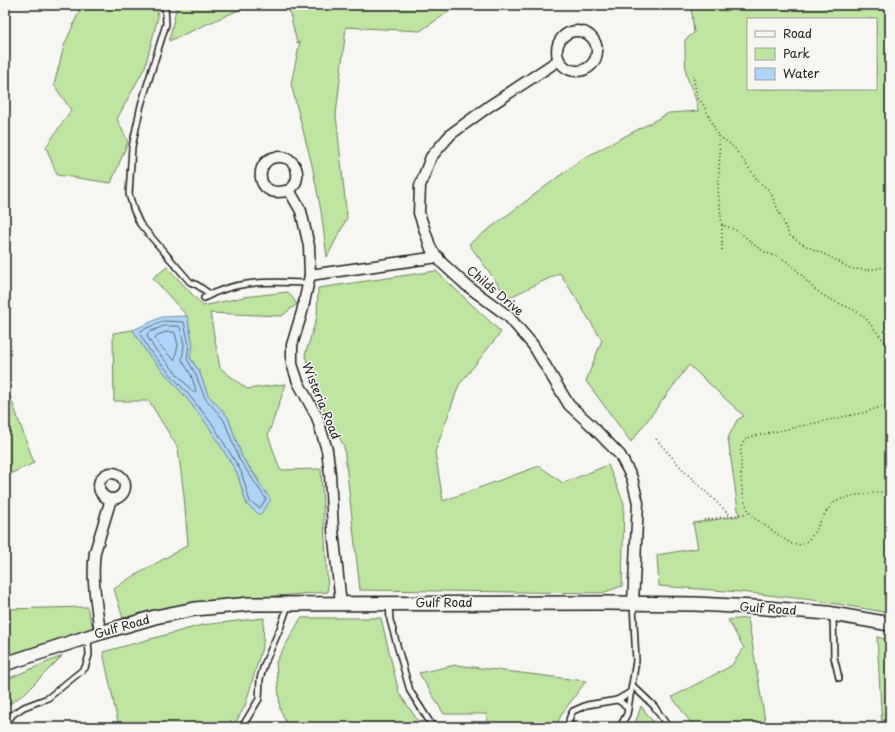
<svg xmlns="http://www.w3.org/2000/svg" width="895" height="732" viewBox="0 0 895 732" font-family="'Playpen Sans',sans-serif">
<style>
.green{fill:#bfe6a1;stroke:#6e815e;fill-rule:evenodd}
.water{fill:#add5f7;stroke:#738b9f}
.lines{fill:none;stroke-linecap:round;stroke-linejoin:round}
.shore{stroke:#566674;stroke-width:1}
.service-casing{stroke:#1c1c1c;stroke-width:8}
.minor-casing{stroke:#1c1c1c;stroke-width:13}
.tertiary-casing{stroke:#1c1c1c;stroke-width:16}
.path{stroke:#1c1c1c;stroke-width:1.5;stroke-dasharray:1 3;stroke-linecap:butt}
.service{stroke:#f6f6f2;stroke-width:5}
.minor{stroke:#f6f6f2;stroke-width:10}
.tertiary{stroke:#f6f6f2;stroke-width:13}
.labels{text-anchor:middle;stroke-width:3;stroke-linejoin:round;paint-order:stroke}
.street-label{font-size:12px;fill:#1c1c1c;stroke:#f6f6f2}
</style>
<rect width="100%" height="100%" fill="#f6f6f2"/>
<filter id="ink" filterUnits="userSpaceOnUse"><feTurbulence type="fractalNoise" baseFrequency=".025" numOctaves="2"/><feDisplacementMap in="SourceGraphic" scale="8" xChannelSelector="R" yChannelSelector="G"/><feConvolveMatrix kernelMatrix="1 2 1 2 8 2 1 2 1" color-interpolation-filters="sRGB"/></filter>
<g filter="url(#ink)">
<!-- green -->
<g class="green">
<path d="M82 5H157L158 17 145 67 117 119 128 142 111 183 57 175 46 147 71 110 54 85 64 46Z"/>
<path d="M177 5H250L169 41Z"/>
<path d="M276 5H459L420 31 346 27 336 115 347 218 327 257 321 211 312 165 291 84 300 42 297 43 289 10Z"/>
<path d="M691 5H890V613L813 600 740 592 659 586 657 555 698 548 693 523 739 516 728 438 737 420 744 416 689 365 631 442 586 381 602 340 560 273 508 298 469 244 582 159 669 113 698 111C698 99 688 85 686 72 685 61 685 50 685 40L694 33ZM748 19H876V89H748Z"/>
<path d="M167 267 203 306 244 297 288 292 297 304 282 316 210 313 220 368 247 389 286 384 268 435 280 470 321 469 328 592 200 602 123 618 114 589 127 580 188 545 184 496 178 448 149 401H114L113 333 133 330 147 353 185 396 209 427 237 473 247 505 259 480 242 457 228 417 208 395 199 371 190 357 193 345 187 316 153 278Z"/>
<path d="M436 271 501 332 459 385 435 452 443 501 539 466 563 483 608 465 624 503 622 586 602 593 360 590 344 446 323 408 305 355 317 317 318 288Z"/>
<path d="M5 388 11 399 34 463 5 476Z"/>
<path d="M87 607 93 628 5 657V609Z"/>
<path d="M264 618 263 644 245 706 233 727H119L103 652 202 625Z"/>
<path d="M301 618H381L399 693 422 727H288L280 709 276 662Z"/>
<path d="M748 618 766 727H694L672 697 731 666 744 648 728 620Z"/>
<path d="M877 637 890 640V727H882Z"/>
<path d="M62 656 24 694 5 707V680Z"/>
<path d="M456 665 586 681 563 712 555 727H489L486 714H444L419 673Z"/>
<path d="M641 706 657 727H634Z"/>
</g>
<!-- water -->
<path class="water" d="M187 316 193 345 190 358 199 371 208 395 228 417 242 457 271 500 260 515 247 505 237 473 209 427 185 396 147 353 133 330 162 317Z"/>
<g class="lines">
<!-- shore -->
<g class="shore">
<path d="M163 321 184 322 189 345 187 359 195 373 205 398 224 420 239 459 266 499 260 508 250 502 241 471 213 425 188 394 150 351 140 334 141 331Z"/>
<path d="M164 326H178L180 327 184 345 182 360 191 375 196 390 195 392H193L154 348 147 336 148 333Z"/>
<path d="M166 332H174L175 333 178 345 175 358 174 360 159 345 155 338 156 336Z"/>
</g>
<!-- service casing -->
<g class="service-casing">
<g id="service">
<path d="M165 5 166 24 141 105 132 147 129 194 134 211 140 224 190 282 197 285 210 294"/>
<path d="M204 298C236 279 273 282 308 283"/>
<path d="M389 604 390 620 410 691 433 727"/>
<path d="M833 615 834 657 839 678"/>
<path d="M632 685 654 706 668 727"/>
<path d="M617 700 631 692"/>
<path d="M6 727 12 715 24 707 48 698 85 668 89 655 88 638"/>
<path d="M242 727 259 699 260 679 264 665 281 626 288 605"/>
<path d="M571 727C567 721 570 716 573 711L587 705 617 700 621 702 628 709"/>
<path d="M620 727 627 714 636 661 633 604"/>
</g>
</g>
<!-- minor casing -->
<g class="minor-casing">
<g id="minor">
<circle cx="577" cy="51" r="20"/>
<path d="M559 60 488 107 451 134 431 157 420 186 419 213 431 249 442 263 466 285 508 316 533 345 569 405 590 424 620 455 632 478 638 503 633 603"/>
<path d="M289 190C253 202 253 155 280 157 284 157 288 158 291 161 300 169 299 184 289 190L301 211 309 246 310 275 302 312 292 345V364L298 382 317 417 327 450 330 474 333 530 341 604"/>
<path d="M310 275 438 257"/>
<circle cx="112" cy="486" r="13"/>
<path d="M100 633C97 606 91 579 95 552L111 499"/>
</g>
</g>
<!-- tertiary casing -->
<g class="tertiary-casing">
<path id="tertiary" d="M5 664 100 633 155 617 195 609 250 604 606 603 695 604 754 607 827 613 890 624"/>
</g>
<!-- path -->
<g class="path">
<path d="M693 75 697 97 703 104 718 136 729 143 735 149 759 182 770 191 789 235 802 244 824 254 836 260 847 267 853 269 868 270 890 266"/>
<path d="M718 136 720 152 718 189 722 225C728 227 734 229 739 232 748 238 754 246 763 251 772 256 783 257 790 264 802 274 807 284 821 294 834 303 851 306 864 317 873 326 880 338 890 347"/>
<path d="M722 250V225"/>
<path d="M890 407H880L866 412 750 437C747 439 744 440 743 443 740 447 741 454 741 459 741 478 740 501 753 517L790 543C813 554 819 513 835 502 847 495 876 492 890 492"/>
<path d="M656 439 685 472 729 514 734 516"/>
<path d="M704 520 750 513"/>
</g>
<!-- service -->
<use href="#service" class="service"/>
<!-- minor -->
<use href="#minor" class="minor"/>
<!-- tertiary -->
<use href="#tertiary" class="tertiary"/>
</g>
</g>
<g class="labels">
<!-- street labels -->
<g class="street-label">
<text transform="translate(495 291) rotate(40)" y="4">Childs Drive</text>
<text transform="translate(321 401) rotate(68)" y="4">Wisteria Road</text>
<text x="444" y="607">Gulf Road</text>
<text transform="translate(768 609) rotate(4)" y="4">Gulf Road</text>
<text transform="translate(122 627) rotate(-16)" y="4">Gulf Road</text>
</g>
</g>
<!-- margin -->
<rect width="895" height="732" fill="none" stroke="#f6f6f2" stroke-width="20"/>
<rect x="10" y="10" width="875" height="712" fill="none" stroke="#1c1c1c" stroke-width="1.5" filter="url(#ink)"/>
<!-- legend -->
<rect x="747" y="18" width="130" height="72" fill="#f6f6f2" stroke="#9f9f9c"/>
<rect x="755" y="31" width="20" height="6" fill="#f6f6f2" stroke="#9f9f9c"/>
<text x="783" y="38" font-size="12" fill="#1c1c1c">Road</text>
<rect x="755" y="48" width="20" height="12" fill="#bfe6a1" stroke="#9f9f9c"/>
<text x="783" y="58" font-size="12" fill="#1c1c1c">Park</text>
<rect x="755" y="68" width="20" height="12" fill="#add5f7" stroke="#9f9f9c"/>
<text x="783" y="78" font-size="12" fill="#1c1c1c">Water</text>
</svg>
